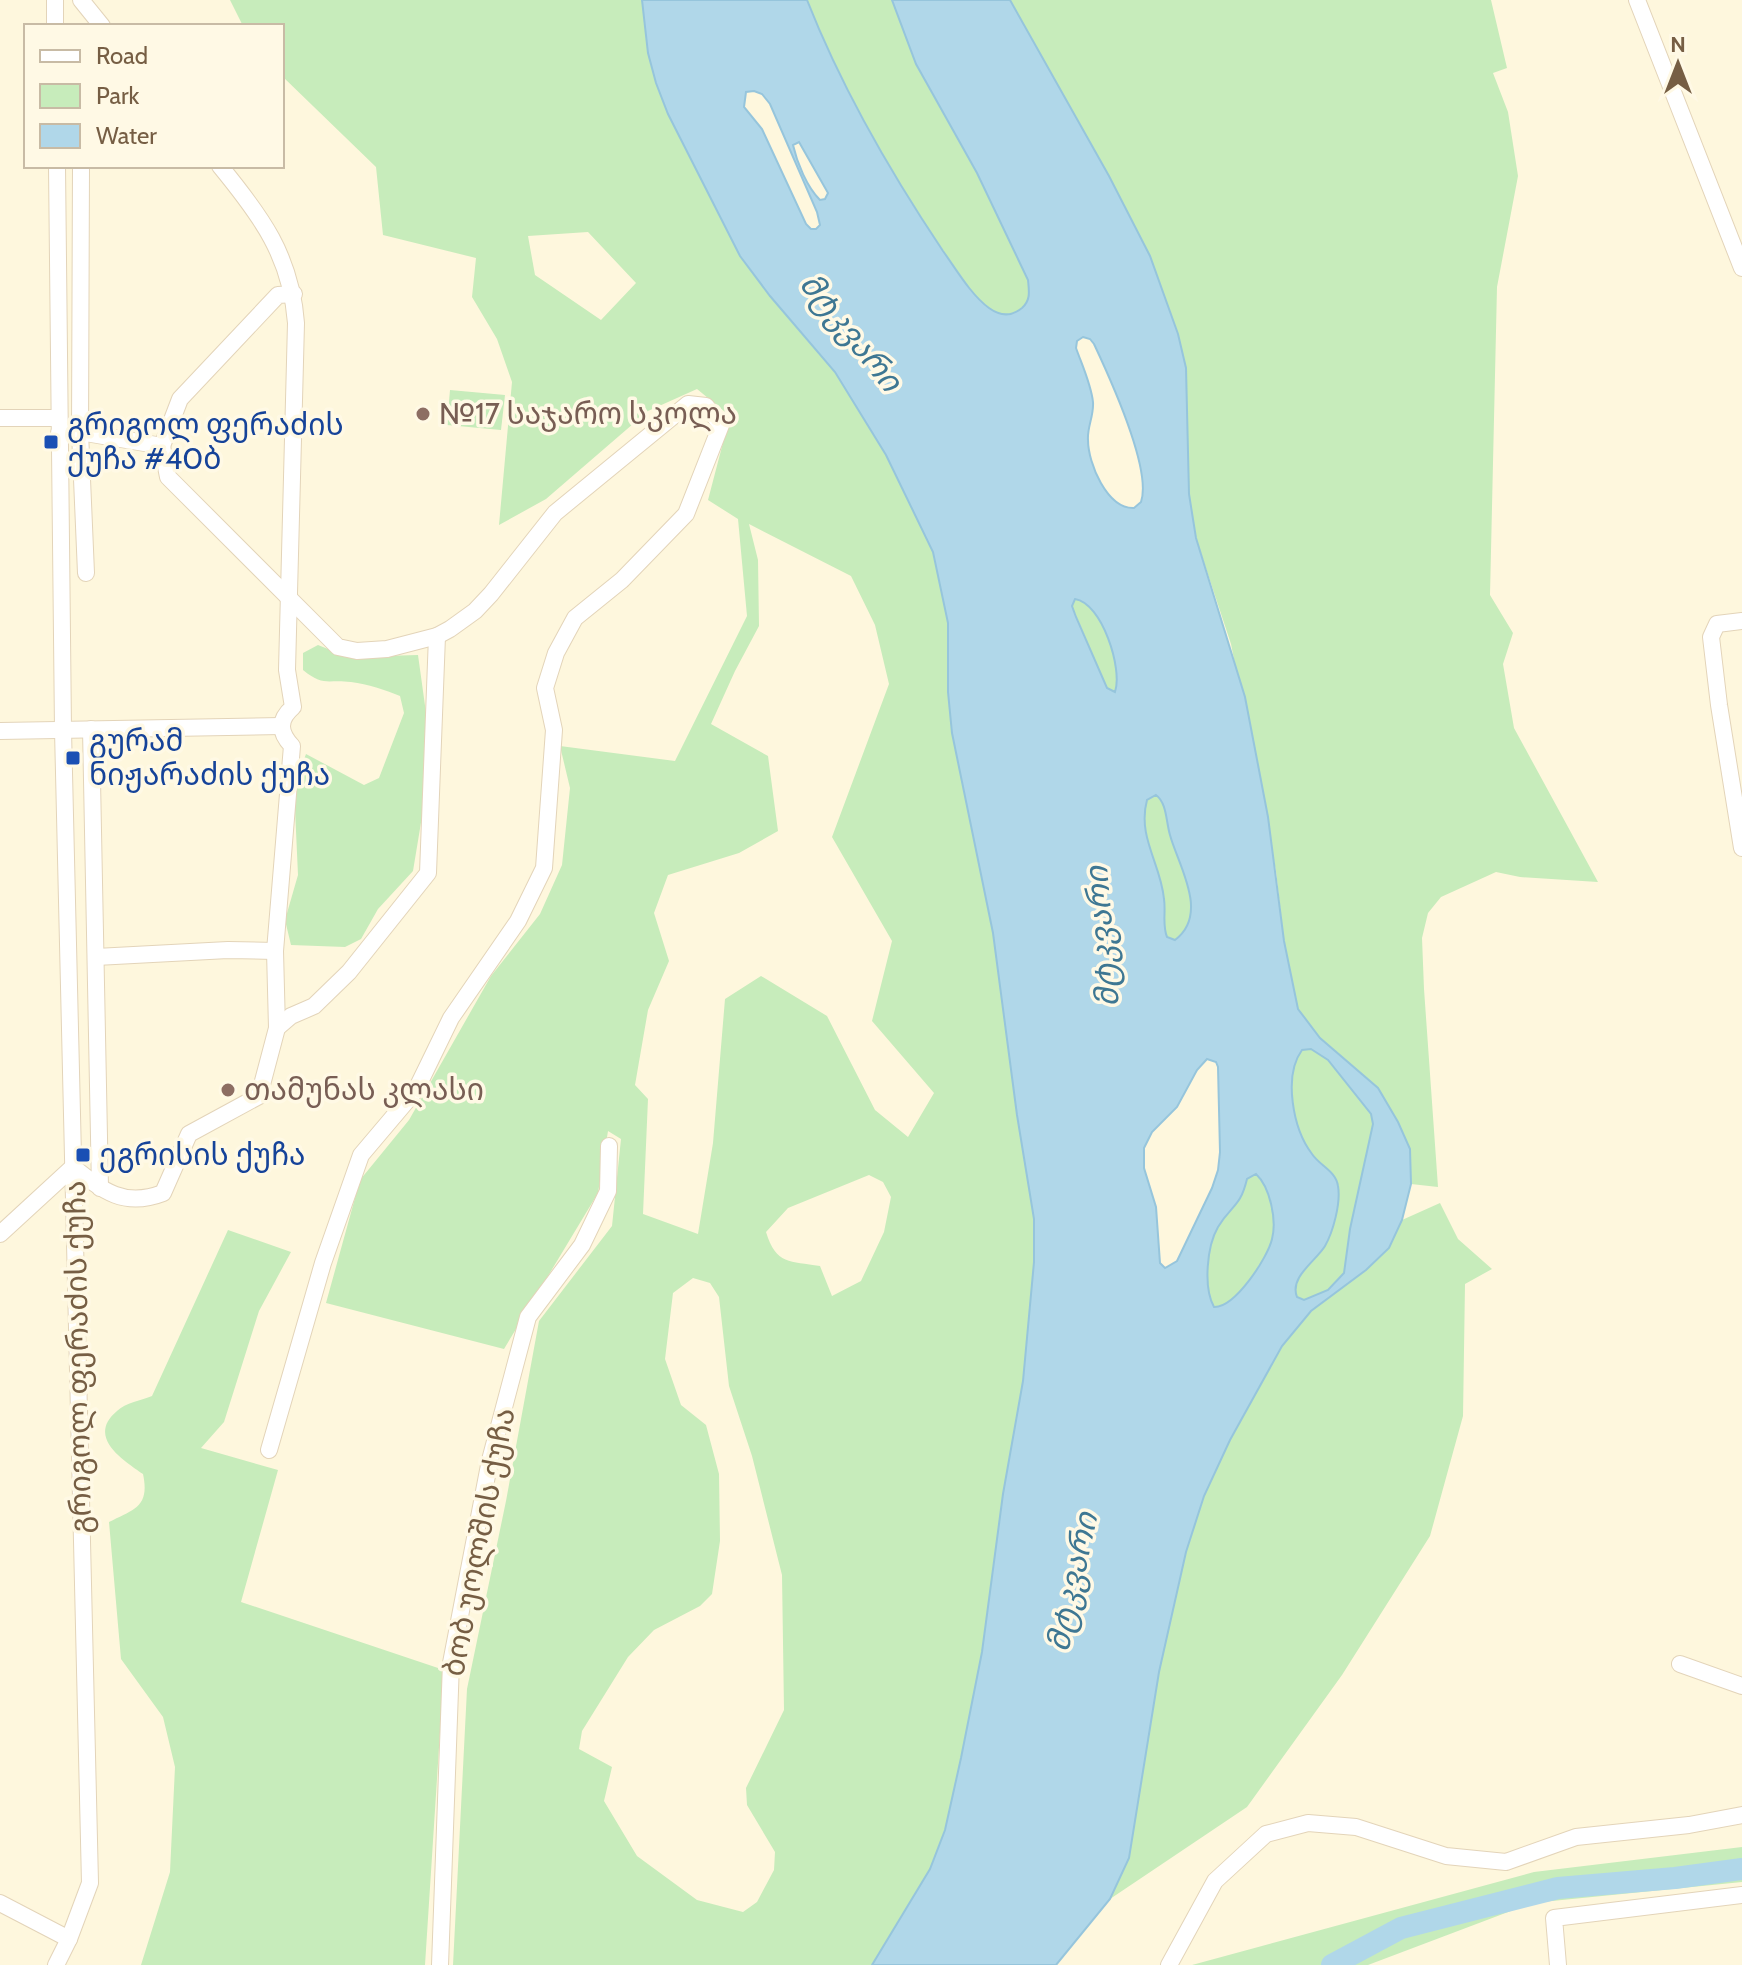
<svg xmlns="http://www.w3.org/2000/svg" width="1742" height="1965" viewBox="0 0 1742 1965" font-family="Cabin,'Noto Sans Georgian',sans-serif">
<style>
.green{fill:#c7ecbb;fill-rule:evenodd}
.water{fill:#b0d7e9;stroke:#96c5dc;stroke-width:2;fill-rule:evenodd}
.lines{fill:none;stroke-linecap:round;stroke-linejoin:round}
.river{stroke:#b0d7e9;stroke-width:22}
.minor-casing{stroke:#e3d4b9;stroke-width:18}
.minor{stroke:#fff;stroke-width:16}
.education-dot{fill:#8d6e63;stroke:#fff9e5;stroke-width:3}
.transit-dot{fill:#1a4fb4;stroke:#fff9e5;stroke-width:3}
.labels{text-anchor:middle;stroke-width:7;stroke-linejoin:round;paint-order:stroke}
.education-label{font-size:30px;fill:#785e54;stroke:#fff9e5;text-anchor:start}
.transit-label{font-size:30px;fill:#164399;stroke:#fff9e5;text-anchor:start}
.street-label{font-size:30px;fill:#765e44;stroke:#fff9e5}
.water-label{font-size:32px;font-style:italic;fill:#3e7793;stroke:#fff9e5}
</style>
<rect width="100%" height="100%" fill="#fef7dd"/>
<!-- green -->
<g class="green">
<path d="M230 0H642L648 53 656 83 668 114 740 256 770 296 835 372 886 455 933 552 948 623V692L952 733 993 933 1017 1115 1034 1219V1262L1023 1381 1003 1494 982 1652 961 1758 945 1830 930 1869 872 1965H453L467 1689 506 1501 539 1321 612 1226 621 1139 608 1131 598 1193 504 1349 326 1303 360 1180 409 1120 491 976 540 914 562 865 570 788 560 746 675 761 747 616 738 519 708 500 730 416 697 389 648 411 546 499 499 525 512 382 497 339 472 297 476 258 383 235 376 167 282 76V26H243ZM588 232 636 283 601 320 535 275 528 236ZM749 524 851 576 875 625 889 684 832 837 892 941 872 1021 934 1093 908 1137 875 1110 827 1016 761 976 725 999 713 1143 698 1234 643 1214 648 1099 635 1085 648 1010 669 961 654 913 668 875 739 853 778 831 768 756 711 724 735 671 759 626 758 560ZM869 1175 883 1182 891 1197 884 1232 861 1281 832 1296 820 1266C790 1261 776 1265 766 1232L788 1208ZM693 1278 710 1283 719 1297 729 1386 752 1456 782 1575 784 1710 746 1788 747 1805 775 1852 774 1870 757 1902 743 1912 697 1900 637 1856 604 1801 612 1767 579 1749 582 1731 628 1657 654 1630 700 1606 712 1594 720 1541 719 1474 706 1425 681 1405 665 1359 673 1293Z"/>
<path d="M807 0H892L916 64 977 173 1028 280C1029 291 1031 300 1022 308 1011 317 1000 316 989 308 971 295 953 264 940 246 888 168 842 87 807 0Z"/>
<path d="M1010 0H1491L1507 68 1493 73 1508 112 1518 176 1497 287 1490 595 1513 633 1503 664 1514 728 1598 882 1520 877 1496 872 1441 897 1428 913 1422 938 1424 989 1438 1187 1411 1184 1410 1149 1378 1089 1320 1038 1298 1010 1284 941 1276 871 1231 644 1196 538 1189 494 1186 368 1178 334 1150 256 1109 176Z"/>
<path d="M450 390 505 395 501 430 447 425Z"/>
<path d="M1075 599C1102 602 1123 669 1115 692L1112 693 1107 688 1072 606Z"/>
<path d="M318 645 348 657 418 655 432 756 413 871 378 909 361 939 345 947 291 945 285 920 298 875 294 787 306 754 364 785 379 778 404 713 400 696C385 690 368 684 351 682 327 679 324 687 303 670V653Z"/>
<path d="M1156 795C1167 803 1166 822 1170 835 1179 865 1210 914 1175 940L1167 937C1162 923 1166 907 1163 893 1158 860 1138 835 1147 800Z"/>
<path d="M1312 1049 1328 1060 1371 1114 1373 1124 1350 1229 1344 1273 1328 1290 1304 1300 1297 1297C1289 1276 1316 1261 1325 1245 1332 1233 1338 1210 1338 1196 1339 1174 1325 1170 1313 1156 1293 1132 1283 1076 1302 1050Z"/>
<path d="M1256 1174C1270 1187 1277 1220 1272 1239 1268 1257 1234 1309 1214 1307 1203 1286 1207 1246 1218 1227 1231 1205 1241 1206 1247 1179Z"/>
<path d="M1440 1203 1458 1239 1492 1269 1465 1284 1463 1416 1430 1536 1342 1675 1247 1807 1110 1899 1129 1858 1159 1672 1186 1552 1204 1496 1230 1440 1282 1346 1311 1311 1366 1270 1389 1248 1402 1220Z"/>
<path d="M228 1230 291 1252 259 1311 224 1422 201 1448 278 1470 241 1602 444 1670 425 1965H141L170 1872 175 1767 163 1717 121 1659 109 1522C134 1509 150 1507 143 1474 123 1460 86 1437 117 1411 125 1403 142 1400 152 1396Z"/>
<path d="M1742 1847V1882L1532 1903 1368 1965H1192L1534 1872Z"/>
</g>
<!-- water -->
<path class="water" d="M642 0H807C842 89 890 172 943 251 956 269 971 295 989 308 1000 316 1011 317 1022 308 1031 300 1029 291 1028 280L977 173 916 64 892 0H1010L1109 176 1150 256 1178 334 1186 368 1189 494 1196 538 1245 697 1268 817 1284 941 1298 1009 1320 1038 1378 1088 1398 1122 1410 1149 1411 1184 1402 1220 1389 1248 1366 1270 1311 1311 1282 1346 1230 1440 1204 1496 1186 1552 1159 1672 1129 1858 1110 1899 1056 1965H872L930 1869 945 1830 961 1758 982 1652 1003 1494 1023 1381 1034 1262V1219L1017 1115 993 933 952 733 948 692V623L933 552 886 455 835 372 770 296 740 256 668 114 656 83 648 53ZM754 91 762 94 770 104 817 212 820 225 816 229H811L806 224 762 129 744 107 746 92ZM799 142 828 193 825 199 820 200C807 187 797 163 793 145ZM1083 337 1090 339 1094 344C1109 376 1152 470 1141 502L1134 508C1107 509 1088 463 1088 440 1087 427 1094 416 1093 402 1091 384 1082 365 1076 348L1077 341ZM1075 599C1102 603 1123 669 1115 692L1107 688 1076 617 1072 606ZM1156 795C1167 803 1166 822 1170 835 1178 865 1210 914 1175 940L1167 937C1162 925 1166 912 1164 899 1161 864 1137 837 1147 800ZM1311 1049 1328 1060 1371 1114 1373 1124 1350 1229 1344 1273 1328 1290 1304 1300 1297 1297C1289 1277 1316 1261 1325 1246 1333 1232 1341 1203 1338 1186 1336 1171 1320 1166 1312 1154 1293 1129 1283 1076 1302 1050ZM1207 1059 1216 1062 1218 1067 1220 1152 1218 1170 1212 1188 1177 1261 1165 1268 1160 1263 1156 1207 1144 1168V1148L1152 1132 1177 1107 1197 1070ZM1256 1174C1270 1187 1277 1220 1272 1239 1268 1257 1235 1308 1214 1307 1203 1287 1207 1246 1218 1227 1232 1204 1240 1208 1247 1179Z"/>
<g class="lines">
<!-- river -->
<path class="river" d="M1332 1965 1401 1928 1558 1888 1675 1878 1742 1869"/>
<!-- minor casing -->
<g class="minor-casing">
<g id="minor">
<path d="M55 0V26"/>
<path d="M81 0 102 26"/>
<path d="M1637 0 1742 268"/>
<path d="M81 166 80 432 86 573"/>
<path d="M0 418H59"/>
<path d="M59 433 80 432 162 446 168 477 338 647 357 651 387 649 437 636 450 629 475 611 491 594 555 513 688 404 706 406 721 425 686 514 622 580 575 618 556 653 545 688 554 730 544 868 518 921 451 1018 416 1090 361 1155 323 1263 269 1450"/>
<path d="M162 446 180 399 278 295 294 294"/>
<path d="M1742 621 1717 624 1711 637 1719 705 1742 848"/>
<path d="M91 729 100 1188"/>
<path d="M0 731 281 726"/>
<path d="M96 957 228 950 275 951"/>
<path d="M277 1028 291 1016 314 1006 349 972 428 873 437 636"/>
<path d="M0 1234 73 1167C103 1191 124 1208 163 1193L189 1134 259 1096 277 1028 275 951 292 746C279 732 278 720 293 707L287 670 296 323C291 256 261 216 220 166"/>
<path d="M1680 1664 1742 1686"/>
<path d="M0 1903 69 1939"/>
<path d="M56 1965 69 1939 90 1883 63 730 57 166"/>
<path d="M440 1965 451 1663 490 1460 528 1317 582 1245 608 1191 609 1146"/>
<path d="M1169 1965 1215 1881 1266 1834 1308 1823 1356 1827 1446 1856 1506 1862 1576 1837 1689 1825 1742 1815"/>
<path d="M1558 1965 1554 1918 1742 1895"/>
</g>
</g>
<!-- minor -->
<use href="#minor" class="minor"/>
</g>
<!-- markers -->
<g class="education-dot">
<circle cx="423" cy="414" r="8"/>
<circle cx="228" cy="1090" r="8"/>
</g>
<g class="transit-dot">
<rect x="43" y="434" width="16" height="16" rx="4"/>
<rect x="65" y="750" width="16" height="16" rx="4"/>
<rect x="75" y="1147" width="16" height="16" rx="4"/>
</g>
<g class="labels">
<!-- education labels -->
<g class="education-label">
<text x="439" y="424">№17 საჯარო სკოლა</text>
<text x="244" y="1100">თამუნას კლასი</text>
</g>
<!-- transit labels -->
<g class="transit-label">
<text x="67" y="435">გრიგოლ ფერაძის<tspan x="67" dy="34">ქუჩა #40ბ</tspan></text>
<text x="89" y="751">გურამ<tspan x="89" dy="34">ნიჟარაძის ქუჩა</tspan></text>
<text x="99" y="1165">ეგრისის ქუჩა</text>
</g>
<!-- street labels -->
<g class="street-label">
<text transform="translate(78 1357) rotate(-91)" y="10">გრიგოლ ფერაძის ქუჩა</text>
<text transform="translate(479 1542) rotate(-79)" y="10">ბობ უოლშის ქუჩა</text>
</g>
<!-- water labels -->
<g class="water-label">
<text transform="translate(851 332) rotate(51)" y="11">მტკვარი</text>
<text transform="translate(1102 937) rotate(-95)" y="11">მტკვარი</text>
<text transform="translate(1072 1582) rotate(-78)" y="11">მტკვარი</text>
</g>
</g>
<!-- legend -->
<rect x="24" y="24" width="260" height="144" fill="#fff9e5" stroke="#c8bba5" stroke-width="2"/>
<rect x="40" y="50" width="40" height="12" fill="#ffffff" stroke="#c8bba5" stroke-width="2"/>
<text x="96" y="64" font-size="24" fill="#765e44">Road</text>
<rect x="40" y="84" width="40" height="24" fill="#c7ecbb" stroke="#c8bba5" stroke-width="2"/>
<text x="96" y="104" font-size="24" fill="#765e44">Park</text>
<rect x="40" y="124" width="40" height="24" fill="#b0d7e9" stroke="#c8bba5" stroke-width="2"/>
<text x="96" y="144" font-size="24" fill="#765e44">Water</text>
<!-- north arrow -->
<g transform="translate(1678 64)" stroke="#fff9e5" stroke-width="6" paint-order="stroke">
<path d="M0-6L14 30L0 20L-14 30Z" fill="#765e44"/>
<text y="-12" font-size="22" font-weight="bold" text-anchor="middle" fill="#765e44">N</text>
</g>
</svg>
